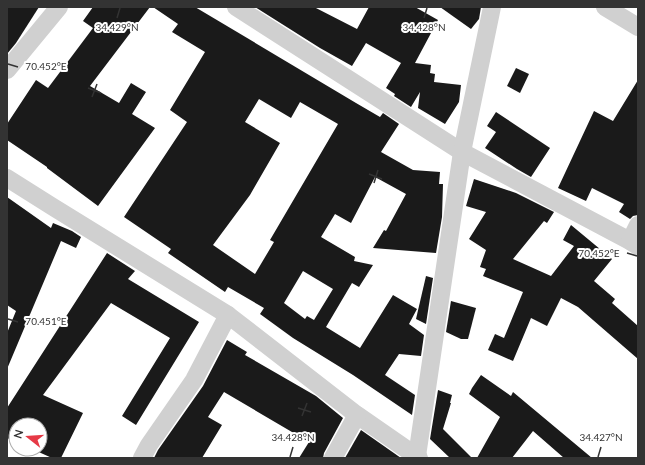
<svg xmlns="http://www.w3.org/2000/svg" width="645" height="465" viewBox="0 0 645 465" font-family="Lato,sans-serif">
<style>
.building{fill:#1a1a1a;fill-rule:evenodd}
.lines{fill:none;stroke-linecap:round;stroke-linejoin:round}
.street{stroke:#d0d0d0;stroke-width:18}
.ticks{fill:none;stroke:#333;stroke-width:1.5}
.ticks-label{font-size:10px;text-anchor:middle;fill:#333;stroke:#fff;stroke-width:4;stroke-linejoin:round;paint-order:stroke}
</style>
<rect width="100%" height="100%" fill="#fff"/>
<!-- building -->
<g class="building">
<path d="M7 7H39L16 43 7 54Z"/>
<path d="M93 7H150L90 86 119 103 131 83 146 92 132 114 155 128 98 206 47 168V167L7 140V124L36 80 48 88 93 28 83 21Z"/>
<path d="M153 7H195L356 103 380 117 383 113 399 124 381 152 413 170 440 172 439 184H443L442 217 436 253 373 248 384 230 386 231 406 194 375 177 351 223 335 214 321 237 355 257 354 261 373 265 359 287 352 283 326 327 360 348 393 295 417 309 409 324 424 335 421 356 399 354 385 375 415 395 412 415 353 375 293 338 260 314 264 308 228 287 225 292 168 253 171 249 124 217 187 122 170 110 205 52 172 32 178 24ZM259 99 291 118 300 102 338 124 270 240 274 242 255 274 213 245 250 195 280 143 245 122ZM303 271 333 289 314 320 307 316 305 319 284 303Z"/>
<path d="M255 7H314L357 29 369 7H415L438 20 415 63 431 65 430 73 435 74 434 82 461 85 459 102 445 124 418 108 420 92 411 107 394 96 395 94 386 88 401 63 366 43 352 66 320 48Z"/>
<path d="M440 7H481L479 19 471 29Z"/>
<path d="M516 68 529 74 520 93 507 86Z"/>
<path d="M638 80V215L633 216 630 219 619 212 624 204 592 188 586 201 558 188 594 111 613 121Z"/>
<path d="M496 112 550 148 531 177 517 169 485 148 496 132 487 126Z"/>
<path d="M474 179 516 193 554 212 547 223 544 221 513 259 551 276 574 246 563 240 571 225 612 259 594 281 615 299 612 303 638 326V359L578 307 561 298 547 326 531 318 513 361 488 350 495 334 504 338 523 292 483 276 486 269 480 267 486 250 469 239 486 212 466 206Z"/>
<path d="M7 197 51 228 53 223 72 231 81 237 76 248 61 241 7 369V333L16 311 7 305Z"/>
<path d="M107 253 135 271 128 279 199 322 136 425 122 416 170 338 111 303 43 395 83 413 61 458H52L32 449H40V425H16V442L7 438V408Z"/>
<path d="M426 276 433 278 426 324 416 319Z"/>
<path d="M451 301 476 308 468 339H461L446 332Z"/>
<path d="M227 340 247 352 245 355 316 396 343 418 324 453 323 458H299L309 442 224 392 208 417 222 425 202 458H154L158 450 203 386Z"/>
<path d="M481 375 511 396 513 392 592 458H564L533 431 512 458H477L500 417 469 394 472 388Z"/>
<path d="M438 390 452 395 450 403H451L443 429 472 458H450L430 439Z"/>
<path d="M361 430 401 458H345Z"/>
</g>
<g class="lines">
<!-- street -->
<g class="street">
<path d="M236 7 462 152 630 241 638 246"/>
<path d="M605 7 638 27"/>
<path d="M7 70 59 7"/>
<path d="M7 178 53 207 228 315 357 415 419 458"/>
<path d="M630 241 638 225"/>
<path d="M417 456 462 152 492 7"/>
<path d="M142 458 149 445 194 380 228 315"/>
<path d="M333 458 357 415"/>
</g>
</g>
<!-- ticks -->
<path class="ticks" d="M117 18 120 8M424 18 427 8M8 64 18 67M88 88 101 93M92 97 97 84M369 174 382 179M374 183 378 170M627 253 637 256M8 319 18 322M298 408 311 412M302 416 307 403M290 457 293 447M598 457 601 447"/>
<g class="ticks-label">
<text x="117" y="31">34.429°N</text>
<text x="424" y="31">34.428°N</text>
<text x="46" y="70">70.452°E</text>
<text x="599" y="257">70.452°E</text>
<text x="46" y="325">70.451°E</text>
<text x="293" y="441">34.428°N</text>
<text x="601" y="441">34.427°N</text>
</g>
<!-- border -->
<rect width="645" height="465" fill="none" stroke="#333333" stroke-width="16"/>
<!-- north arrow -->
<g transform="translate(28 437) rotate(287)"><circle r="19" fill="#ffffff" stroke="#adadad"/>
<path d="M0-3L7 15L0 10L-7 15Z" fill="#e63946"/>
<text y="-6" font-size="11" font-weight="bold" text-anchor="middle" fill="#333333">N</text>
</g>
</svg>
